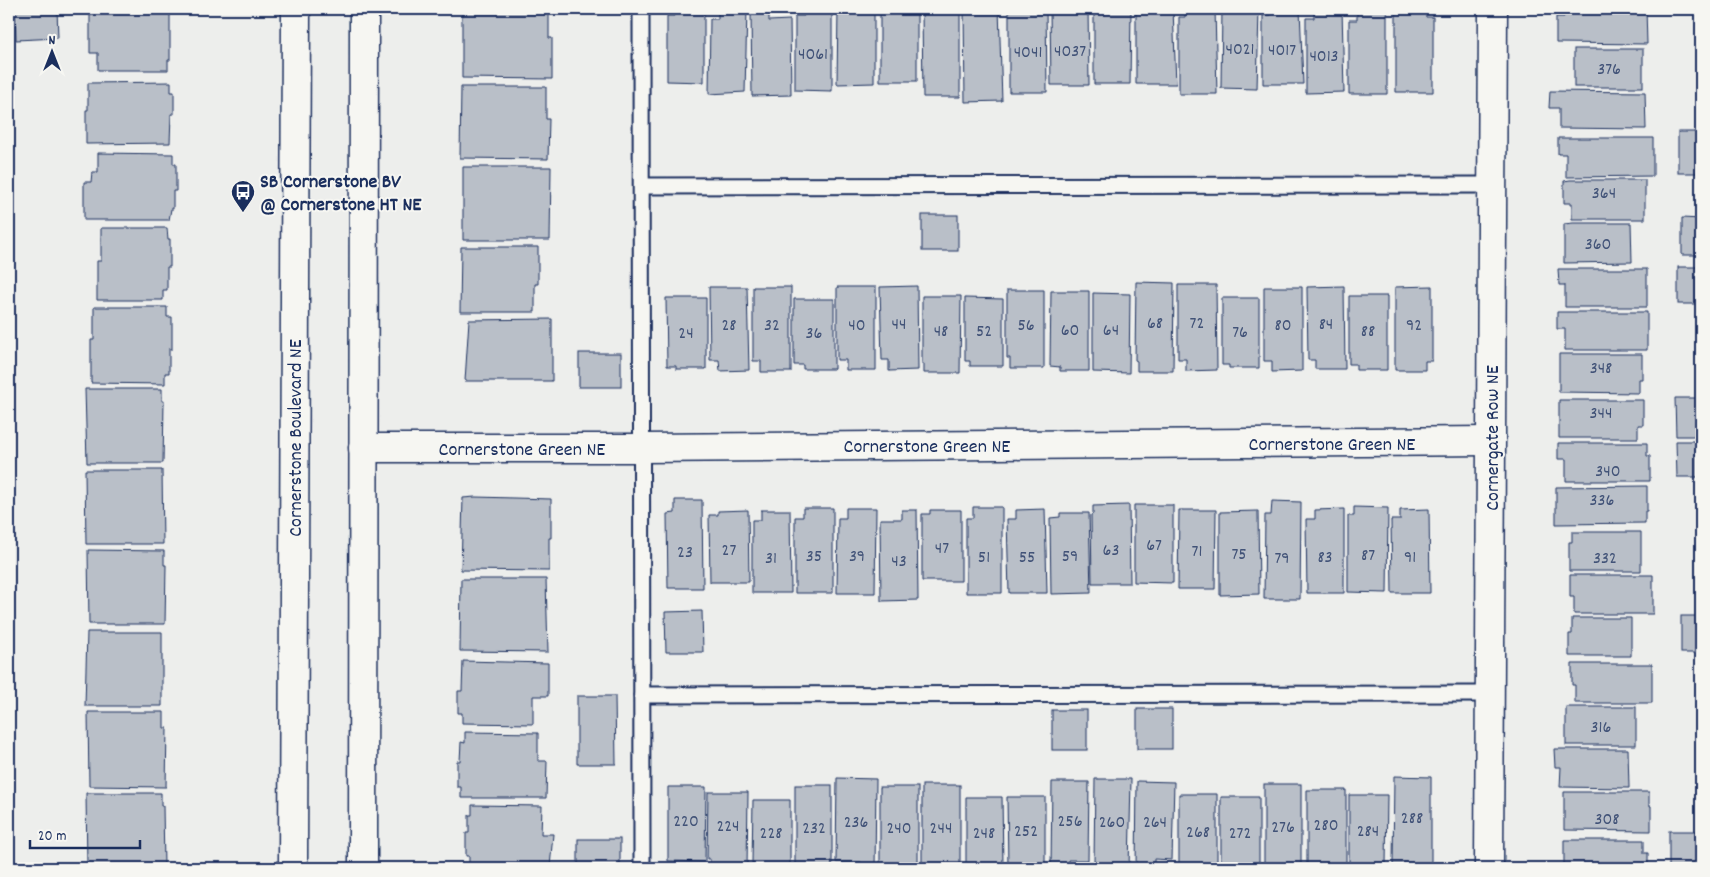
<svg xmlns="http://www.w3.org/2000/svg" width="1710" height="877" viewBox="0 0 1710 877" font-family="Dekko,sans-serif">
<style>
.building{fill:#b9bfc8;stroke:#1b2f5e}
.lines{fill:none;stroke-linecap:round;stroke-linejoin:round}
.lane-casing{stroke:#1b2f5e;stroke-width:19}
.street-casing{stroke:#1b2f5e;stroke-width:31}
.secondary-casing{stroke:#1b2f5e;stroke-width:31}
.lane{stroke:#f6f6f2;stroke-width:15}
.street{stroke:#f6f6f2;stroke-width:28}
.secondary{stroke:#f6f6f2;stroke-width:28}
.labels{text-anchor:middle;stroke-width:4;stroke-linejoin:round;paint-order:stroke}
.number-label{font-size:18px;fill:#425378}
.poi-label{font-size:20px;font-weight:bold;fill:#1b2f5e;stroke:#f6f6f2;text-anchor:start}
.street-label{font-size:20px;fill:#1b2f5e;stroke:#f6f6f2}
</style>
<rect width="100%" height="100%" fill="#edeeec"/>
<filter id="ink" filterUnits="userSpaceOnUse"><feTurbulence type="fractalNoise" baseFrequency=".02" numOctaves="2"/><feDisplacementMap in="SourceGraphic" scale="10" xChannelSelector="R" yChannelSelector="G"/><feConvolveMatrix kernelMatrix="1 2 1 2 8 2 1 2 1" color-interpolation-filters="sRGB"/></filter>
<g filter="url(#ink)">
<!-- building -->
<g class="building">
<path d="M15 9H57L58 38 16 40Z"/>
<path d="M90 9H170V60H168V70H98V53H90Z"/>
<path d="M462 9H549V38H552V79L462 78Z"/>
<path d="M718 9H747L745 92 709 94 710 19H718Z"/>
<path d="M838 9H874V83L837 84Z"/>
<path d="M922 9H960V97H923Z"/>
<path d="M964 9H999L1002 101 965 102Z"/>
<path d="M1007 9H1046L1047 92H1009V9Z"/>
<path d="M1050 9H1088L1089 85H1051Z"/>
<path d="M1094 9H1131L1130 84H1094Z"/>
<path d="M1136 9H1173L1176 84H1136Z"/>
<path d="M1185 9H1215L1217 94H1179V17H1185Z"/>
<path d="M1222 9H1259L1257 89 1221 88Z"/>
<path d="M1271 9H1300L1303 84H1263V15H1271Z"/>
<path d="M1314 9H1342L1344 92 1306 93V18H1314Z"/>
<path d="M1357 9H1387V94H1349V20H1357Z"/>
<path d="M1396 9H1425L1426 17H1433V92H1396Z"/>
<path d="M1565 9H1646L1647 44 1556 43V17H1564Z"/>
<path d="M674 11 704 12V82L667 81V16H674Z"/>
<path d="M751 11H769V21L790 20 791 95 752 96Z"/>
<path d="M804 11H832V91L795 90V16H804Z"/>
<rect x="880" y="14" width="37" height="67"/>
<rect x="1574" y="49" width="69" height="38"/>
<path d="M171 82V92H174V114H171L170 143 86 144V110H88V83Z"/>
<path d="M461 87H546V119H549L548 159 460 158Z"/>
<path d="M1550 91 1645 92 1646 129 1559 128V108H1549Z"/>
<rect x="1678" y="132" width="23" height="41"/>
<path d="M1558 138H1653V176L1566 177V154H1558Z"/>
<path d="M98 153 173 154V164H176V191H173V209H171L169 220H84V182H91L92 172H98Z"/>
<path d="M463 167H551L550 240H463Z"/>
<path d="M1570 180H1645V219H1572V203H1564V181Z"/>
<rect x="922" y="215" width="36" height="36"/>
<path d="M1682 218 1701 219V255H1682Z"/>
<path d="M1573 223H1631L1632 262 1564 263V224Z"/>
<path d="M101 228H167L168 239H170V267H167V290H163V300H97V261H101Z"/>
<path d="M461 247H538V284H535V312H460Z"/>
<rect x="1678" y="267" width="23" height="37"/>
<path d="M1558 269H1647V307H1565V285H1559Z"/>
<path d="M1136 282 1174 283 1173 371H1137V361L1135 360Z"/>
<path d="M1178 285H1216L1217 370 1186 371V359H1178Z"/>
<path d="M917 286 918 370 889 371V360H882L880 287Z"/>
<path d="M1344 286 1345 369H1315V360H1308L1307 287Z"/>
<path d="M1432 286V361H1425V370H1395V287Z"/>
<path d="M709 287H747L749 370 720 371 719 360H710Z"/>
<path d="M753 287H791V372H761V361H753Z"/>
<path d="M837 287H876V370H846V360H837Z"/>
<path d="M1264 287H1302V371L1272 372V361H1264Z"/>
<path d="M1007 290H1044V368H1010V358H1007Z"/>
<path d="M1051 291H1089V371H1060V367L1050 366Z"/>
<path d="M1093 293 1130 294 1129 373 1093 372Z"/>
<path d="M922 296H961L960 373H924V364H922Z"/>
<path d="M1349 296H1387V370H1356V364H1349Z"/>
<path d="M666 298H706V369H676V366H667Z"/>
<path d="M965 298 1003 299V366H970V361H965Z"/>
<path d="M1222 298H1259V368H1229V365H1222Z"/>
<path d="M794 299H834V369H803V365H794Z"/>
<path d="M94 307H167V317H172V349H169V373H165V384L91 383V340H94Z"/>
<path d="M1557 312H1647V350H1565V329H1557Z"/>
<path d="M552 319V381H465L469 320Z"/>
<rect x="579" y="353" width="42" height="34"/>
<path d="M1559 354H1642V379H1639V393L1559 392Z"/>
<path d="M85 389H162V401H164L163 463H87Z"/>
<path d="M1675 398H1701V436H1676Z"/>
<path d="M1559 400H1643V425H1638V438H1559Z"/>
<path d="M1676 441H1701V477H1677Z"/>
<path d="M1558 443H1647V456H1650V481H1566V459H1558Z"/>
<path d="M85 470H162L163 544H86Z"/>
<path d="M1647 486V511H1645V523L1556 524V487Z"/>
<path d="M475 497 551 499V538H549V571L461 570 463 498Z"/>
<path d="M675 500H702L703 588H668L667 514 675 513Z"/>
<path d="M1272 501 1301 502 1300 599H1264L1265 515H1271Z"/>
<path d="M1129 505 1130 583H1092L1091 515 1093 514V506Z"/>
<path d="M1134 505H1173V583L1134 582Z"/>
<path d="M973 507H1002V593H966V518H973Z"/>
<path d="M1354 507 1388 508 1387 593 1348 592V516H1354Z"/>
<path d="M803 508H833V593H795V517H803Z"/>
<path d="M846 508H876L875 593H837L838 518H846Z"/>
<path d="M1045 509 1047 593H1009L1007 519H1016V510Z"/>
<path d="M1344 509V593H1307L1306 519H1315V510Z"/>
<path d="M1429 509 1430 593H1392L1391 520H1400V510Z"/>
<path d="M748 510 749 582H710L709 515H718V511Z"/>
<path d="M761 510H790L791 593H752V520H761Z"/>
<path d="M902 510H917L918 600 881 601 880 519H902Z"/>
<path d="M930 510H961V581H922V514H930Z"/>
<path d="M1179 510H1216L1215 589H1178Z"/>
<path d="M1258 511 1259 594 1220 595V512Z"/>
<path d="M1060 513H1089L1091 593 1051 594 1050 518 1060 517Z"/>
<path d="M1572 532H1641V571H1569V542H1572Z"/>
<path d="M88 550 164 551V565H166L165 624H89Z"/>
<path d="M1570 575H1653V614H1574V597H1570Z"/>
<path d="M461 579H546L548 652 460 651Z"/>
<path d="M702 611 703 652H666L665 612Z"/>
<rect x="1681" y="616" width="20" height="37"/>
<path d="M1572 618H1631V656H1569V634H1572Z"/>
<path d="M87 632H162V706H85Z"/>
<path d="M463 661 548 663V696H533V724L462 723V713H458V691H462Z"/>
<path d="M1572 664H1652V703H1575V685H1572Z"/>
<path d="M577 696H615L616 764H577Z"/>
<rect x="1566" y="707" width="70" height="38"/>
<rect x="1137" y="709" width="35" height="40"/>
<rect x="1052" y="710" width="35" height="40"/>
<path d="M88 712H164V728H167L166 787 89 786Z"/>
<path d="M465 732 538 733V761H547L546 798H461V787H457V761H460L461 742 465 743Z"/>
<path d="M1554 749H1628L1629 788 1560 787 1561 767H1555Z"/>
<path d="M1394 776 1431 777V865H1393Z"/>
<path d="M837 778 876 779 875 868H861V862H836Z"/>
<path d="M1095 779H1131L1129 868H1101V864H1094Z"/>
<path d="M1137 781 1174 782 1172 860 1154 859V868H1136Z"/>
<path d="M1052 782H1089L1088 860H1068V868H1051Z"/>
<rect x="1264" y="784" width="37" height="84"/>
<rect x="795" y="785" width="37" height="83"/>
<rect x="922" y="785" width="38" height="83"/>
<path d="M668 787H706L705 862 668 861Z"/>
<rect x="880" y="787" width="38" height="81"/>
<path d="M1307 790H1346V867L1307 866Z"/>
<path d="M708 792H748L747 868H710V859H707Z"/>
<path d="M1564 792H1649V806H1651V831L1564 830Z"/>
<path d="M86 793H161V806H163L164 867H87Z"/>
<path d="M1179 794H1217V867L1179 868Z"/>
<path d="M1349 795H1387L1386 865H1349Z"/>
<path d="M966 797H1002L1003 867 966 868Z"/>
<path d="M1007 797H1045V867H1008Z"/>
<path d="M1221 797H1259V868L1221 867Z"/>
<path d="M753 800H790V868H754V863H752Z"/>
<path d="M472 805 542 806 541 834H553L550 867H469V856H466V833H469V815H472Z"/>
<rect x="1669" y="831" width="32" height="37"/>
<rect x="578" y="839" width="42" height="29"/>
<path d="M1564 840H1644V853H1648V868H1564Z"/>
</g>
<g class="lines">
<!-- lane casing -->
<g class="lane-casing">
<g id="lane">
<path d="M641 9 642 868"/>
<path d="M642 186 1492 185"/>
<path d="M642 695 1489 694"/>
</g>
</g>
<!-- street casing -->
<g class="street-casing">
<g id="street">
<path d="M363 448H642L1490 441"/>
<path d="M1489 868 1493 9"/>
</g>
</g>
<!-- secondary casing -->
<g class="secondary-casing">
<g id="secondary">
<path d="M293 868 296 9"/>
<path d="M363 868 364 9"/>
</g>
</g>
<!-- lane -->
<use href="#lane" class="lane"/>
<!-- street -->
<use href="#street" class="street"/>
<!-- secondary -->
<use href="#secondary" class="secondary"/>
</g>
</g>
<!-- icons -->
<defs>
<g id="bus-pin" transform="scale(1.25)"><path d="M0 17L-7.5 6A9.5 9.5 0 1 1 7.5 6Z" fill="#1b2f5e" stroke="#f6f6f2"/><path d="M-5-6H5V4H4V6H2V4H-2V6H-4V4H-5ZM-3.5-4V0h7V-4ZM-3.5 1.2v1.5H-2V1.2ZM2 1.2v1.5H3.5V1.2Z" fill="#fff"/></g>
</defs>
<g fill-rule="evenodd">
<use href="#bus-pin" x="243" y="192"/>
</g>
<g class="labels">
<!-- number labels -->
<g class="number-label">
<text x="1240" y="54">4021</text>
<text x="1282" y="55">4017</text>
<text x="1070" y="56">4037</text>
<text x="1028" y="57">4041</text>
<text x="813" y="59">4061</text>
<text x="1324" y="61">4013</text>
<text x="1609" y="74">376</text>
<text x="1604" y="198">364</text>
<text x="1598" y="249">360</text>
<text x="1155" y="328">68</text>
<text x="1197" y="328">72</text>
<text x="899" y="329">44</text>
<text x="1326" y="329">84</text>
<text x="729" y="330">28</text>
<text x="772" y="330">32</text>
<text x="857" y="330">40</text>
<text x="1026" y="330">56</text>
<text x="1283" y="330">80</text>
<text x="1414" y="330">92</text>
<text x="1070" y="335">60</text>
<text x="1111" y="335">64</text>
<text x="941" y="336">48</text>
<text x="984" y="336">52</text>
<text x="1368" y="336">88</text>
<text x="1240" y="337">76</text>
<text x="686" y="338">24</text>
<text x="814" y="338">36</text>
<text x="1601" y="373">348</text>
<text x="1601" y="418">344</text>
<text x="1608" y="476">340</text>
<text x="1602" y="505">336</text>
<text x="1154" y="550">67</text>
<text x="942" y="553">47</text>
<text x="729" y="555">27</text>
<text x="1111" y="555">63</text>
<text x="1197" y="556">71</text>
<text x="685" y="557">23</text>
<text x="1239" y="559">75</text>
<text x="1368" y="560">87</text>
<text x="814" y="561">35</text>
<text x="857" y="561">39</text>
<text x="1070" y="561">59</text>
<text x="984" y="562">51</text>
<text x="1027" y="562">55</text>
<text x="1325" y="562">83</text>
<text x="1410" y="562">91</text>
<text x="771" y="563">31</text>
<text x="1282" y="563">79</text>
<text x="1605" y="563">332</text>
<text x="899" y="566">43</text>
<text x="1601" y="732">316</text>
<text x="1412" y="823">288</text>
<text x="1607" y="824">308</text>
<text x="686" y="826">220</text>
<text x="1070" y="826">256</text>
<text x="856" y="827">236</text>
<text x="1112" y="827">260</text>
<text x="1155" y="827">264</text>
<text x="1326" y="830">280</text>
<text x="728" y="831">224</text>
<text x="1283" y="832">276</text>
<text x="814" y="833">232</text>
<text x="899" y="833">240</text>
<text x="941" y="833">244</text>
<text x="1026" y="836">252</text>
<text x="1368" y="836">284</text>
<text x="1198" y="837">268</text>
<text x="771" y="838">228</text>
<text x="984" y="838">248</text>
<text x="1240" y="838">272</text>
</g>
<!-- poi labels -->
<g class="poi-label">
<text x="260" y="187">SB Cornerstone BV<tspan x="260" dy="23">@ Cornerstone HT NE</tspan></text>
</g>
<!-- street labels -->
<g class="street-label">
<text transform="translate(294 438) rotate(-90)" y="7">Cornerstone Boulevard NE</text>
<text transform="translate(1491 438) rotate(-90)" y="7">Cornergate Row NE</text>
<text x="1332" y="450">Cornerstone Green NE</text>
<text x="927" y="452">Cornerstone Green NE</text>
<text x="522" y="455">Cornerstone Green NE</text>
</g>
</g>
<!-- margin -->
<rect width="1710" height="877" fill="none" stroke="#f6f6f2" stroke-width="30"/>
<rect x="15" y="15" width="1680" height="847" fill="none" stroke="#1b2f5e" stroke-width="2" filter="url(#ink)"/>
<!-- north arrow -->
<g transform="translate(52 52)" stroke="#f6f6f2" stroke-width="4" paint-order="stroke">
<path d="M0-4L9 19L0 12L-9 19Z" fill="#1b2f5e"/>
<text y="-8" font-size="14" font-weight="bold" text-anchor="middle" fill="#1b2f5e">N</text>
</g>
<!-- scale -->
<path d="M30 840v8h110v-8" fill="none" stroke="#1b2f5e" stroke-width="2.5"/>
<text x="38" y="840" font-size="15" fill="#1b2f5e" stroke="#f6f6f2" stroke-width="4" paint-order="stroke">20 m</text>
</svg>
